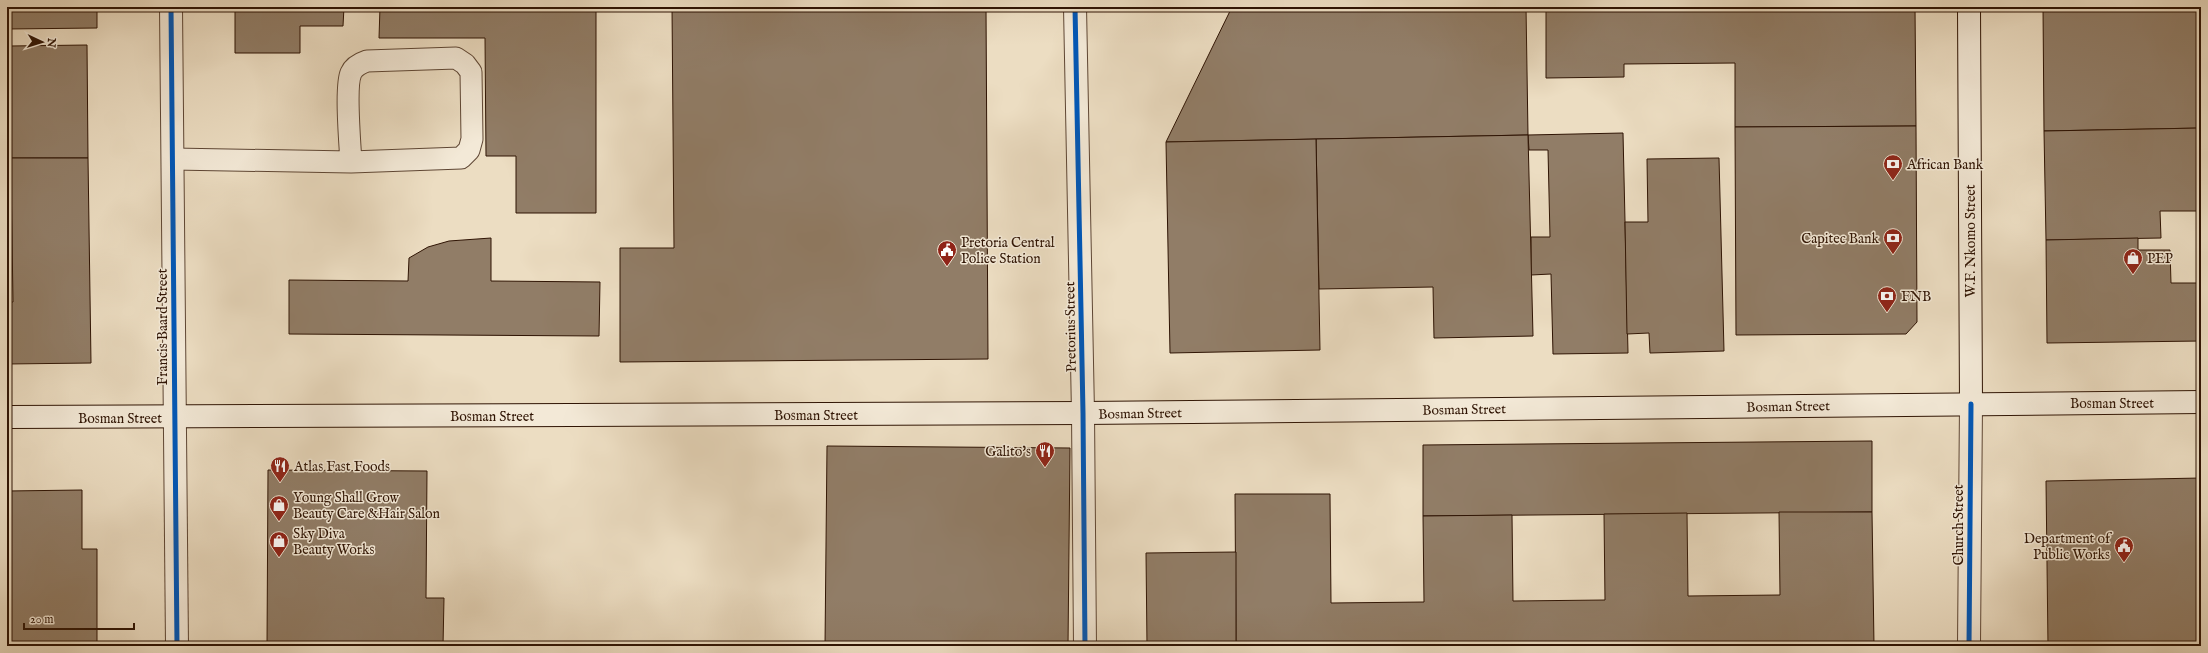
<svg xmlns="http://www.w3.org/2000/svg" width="2208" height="653" viewBox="0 0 2208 653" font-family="'IM FELL English',serif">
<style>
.building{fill:#917d67;stroke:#2f1404}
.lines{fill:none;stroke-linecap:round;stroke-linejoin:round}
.service-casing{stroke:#5e4634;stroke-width:23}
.minor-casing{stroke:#5e4634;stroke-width:24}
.tertiary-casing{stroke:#5e4634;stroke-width:24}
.secondary-casing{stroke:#2f1404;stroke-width:24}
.service{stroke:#f3e9d7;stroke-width:21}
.minor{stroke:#f3e9d7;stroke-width:22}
.tertiary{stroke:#f3e9d7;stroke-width:22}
.secondary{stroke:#f3e9d7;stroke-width:22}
.cycleway-casing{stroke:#f3e9d7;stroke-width:8}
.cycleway{stroke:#0057b8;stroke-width:5}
.labels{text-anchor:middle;stroke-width:3;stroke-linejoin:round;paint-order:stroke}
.poi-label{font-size:14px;fill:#2f1404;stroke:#f3e9d7;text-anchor:start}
.street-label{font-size:14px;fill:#2f1404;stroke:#f3e9d7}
</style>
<rect width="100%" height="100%" fill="#ecddc2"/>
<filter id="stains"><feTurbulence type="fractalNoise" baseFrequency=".005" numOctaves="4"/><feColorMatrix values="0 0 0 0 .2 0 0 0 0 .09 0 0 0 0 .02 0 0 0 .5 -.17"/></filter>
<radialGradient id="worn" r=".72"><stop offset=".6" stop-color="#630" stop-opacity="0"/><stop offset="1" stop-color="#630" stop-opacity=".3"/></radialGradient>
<!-- building -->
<g class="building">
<path d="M7 7H97V28L7 29Z"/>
<path d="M235 7H344L343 26H300V53H235Z"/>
<path d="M380 7H596V213H516V156H486L485 38H379Z"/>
<path d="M672 7H986L988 359 620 362V248H674Z"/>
<path d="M1232 7H1526L1528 135 1166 142Z"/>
<path d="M1546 7H1915L1916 126 1735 127V63L1624 64V77L1546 78Z"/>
<path d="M2043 7H2201V128L2044 131Z"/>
<path d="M87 45 88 158H10L11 138H7V106H10V46Z"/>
<path d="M1916 126 1917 322 1906 334 1736 335 1735 127Z"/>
<path d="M2201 128V211H2160L2161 238 2046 240 2044 131Z"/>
<path d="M1623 133 1628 353 1553 354 1551 274 1531 275V237H1550L1548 150H1529L1528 135Z"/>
<path d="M1528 135 1533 336 1434 338 1433 287 1319 289 1316 139Z"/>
<path d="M1316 139 1320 350 1170 353 1166 142Z"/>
<path d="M7 158H88L91 363 7 364V302H13L11 173H7Z"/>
<path d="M1719 158 1724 351 1650 353 1649 333 1627 334 1625 222H1648L1647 159Z"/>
<path d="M491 238V281L600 282 599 336 289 334V280L408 281 409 258 428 247 449 241Z"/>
<path d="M2138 238V250H2170L2171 283H2201V341L2047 343 2046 240Z"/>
<path d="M1872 441V512L1423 516V445Z"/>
<path d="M827 446 1070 448 1068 646H825Z"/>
<path d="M268 470 427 471 426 598H444L443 646H267Z"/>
<path d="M2201 478V646H2048L2046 481Z"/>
<path d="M82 490V549H97V646H7V491Z"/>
<path d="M1235 494H1330L1331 603 1424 602 1423 516 1512 515 1513 601 1605 600 1604 514 1687 513 1688 596 1780 595 1779 512H1872L1874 646H1236Z"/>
<path d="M1236 552V646H1147L1146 553Z"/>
</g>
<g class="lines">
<!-- service casing -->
<g class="service-casing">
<path id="service" d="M173 159 351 162 461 158 469 150 472 139 471 72 465 64 456 58 367 61C361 63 354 66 351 73 345 86 350 145 351 162"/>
</g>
<!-- minor casing -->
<g class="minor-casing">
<path id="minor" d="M1969 646 1971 404"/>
</g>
<!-- tertiary casing -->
<g class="tertiary-casing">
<g id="tertiary">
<path d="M171 7 177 646"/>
<path d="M1075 7 1083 413 1085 646"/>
</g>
</g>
<!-- secondary casing -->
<g class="secondary-casing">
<g id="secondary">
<path d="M1969 7 1971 404"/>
<path d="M7 417 1083 413 2201 402"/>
</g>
</g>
<!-- service -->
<use href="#service" class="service"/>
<!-- minor -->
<use href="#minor" class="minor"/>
<!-- tertiary -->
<use href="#tertiary" class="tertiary"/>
<!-- secondary -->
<use href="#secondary" class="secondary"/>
<!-- cycleway casing -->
<g class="cycleway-casing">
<g id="cycleway">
<path d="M171 7 177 646"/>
<path d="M1075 7 1083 413 1085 646"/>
<path d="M1969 646 1971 404"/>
</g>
</g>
<!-- cycleway -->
<use href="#cycleway" class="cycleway"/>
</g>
<!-- icons -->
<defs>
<g id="bank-pin" transform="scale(1)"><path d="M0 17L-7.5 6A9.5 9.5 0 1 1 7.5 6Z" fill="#8f2418" stroke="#f3e9d7"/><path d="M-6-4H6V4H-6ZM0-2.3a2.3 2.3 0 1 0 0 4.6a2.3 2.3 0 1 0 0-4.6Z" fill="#fff"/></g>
<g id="civic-pin" transform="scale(1)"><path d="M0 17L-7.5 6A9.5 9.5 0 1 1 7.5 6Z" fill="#8f2418" stroke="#f3e9d7"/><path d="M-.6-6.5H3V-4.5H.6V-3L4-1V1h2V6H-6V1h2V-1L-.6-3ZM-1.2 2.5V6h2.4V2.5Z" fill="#fff"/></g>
<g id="shop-pin" transform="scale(1)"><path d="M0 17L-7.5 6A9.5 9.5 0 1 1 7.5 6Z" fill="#8f2418" stroke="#f3e9d7"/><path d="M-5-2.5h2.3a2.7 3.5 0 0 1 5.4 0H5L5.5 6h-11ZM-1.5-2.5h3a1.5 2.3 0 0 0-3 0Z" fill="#fff"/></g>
<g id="restaurant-pin" transform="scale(1)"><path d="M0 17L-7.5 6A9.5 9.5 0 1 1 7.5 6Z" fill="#8f2418" stroke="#f3e9d7"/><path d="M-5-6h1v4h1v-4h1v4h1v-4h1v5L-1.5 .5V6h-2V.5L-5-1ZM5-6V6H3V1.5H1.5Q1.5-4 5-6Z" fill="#fff"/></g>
</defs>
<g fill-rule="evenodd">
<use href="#bank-pin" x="1893" y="164"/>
<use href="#bank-pin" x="1893" y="238"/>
<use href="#civic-pin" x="947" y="250"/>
<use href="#shop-pin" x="2133" y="258"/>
<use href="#bank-pin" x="1887" y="296"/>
<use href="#restaurant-pin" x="1045" y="451"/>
<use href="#restaurant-pin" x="280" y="466"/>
<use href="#shop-pin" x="279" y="505"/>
<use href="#shop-pin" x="279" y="541"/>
<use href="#civic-pin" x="2124" y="546"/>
</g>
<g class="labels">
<!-- poi labels -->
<g class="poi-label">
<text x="1907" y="169">African Bank</text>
<text x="1879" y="243" text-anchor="end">Capitec Bank</text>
<text x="961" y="247">Pretoria Central<tspan x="961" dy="16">Police Station</tspan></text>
<text x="2147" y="263">PEP</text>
<text x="1901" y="301">FNB</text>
<text x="1031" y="456" text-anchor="end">Galito's</text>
<text x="294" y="471">Atlas Fast Foods</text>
<text x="293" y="502">Young Shall Grow<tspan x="293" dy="16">Beauty Care &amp;Hair Salon</tspan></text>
<text x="293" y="538">Sky Diva<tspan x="293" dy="16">Beauty Works</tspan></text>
<text x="2110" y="543" text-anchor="end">Department of<tspan x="2110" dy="16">Public Works</tspan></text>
</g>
<!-- street labels -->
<g class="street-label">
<text transform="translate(1970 241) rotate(-90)" y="5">W.F. Nkomo Street</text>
<text transform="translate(162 327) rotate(-90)" y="5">Francis Baard Street</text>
<text transform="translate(1070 327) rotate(-91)" y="5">Pretorius Street</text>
<text x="2112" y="408">Bosman Street</text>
<text transform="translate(1788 406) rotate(-1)" y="5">Bosman Street</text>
<text transform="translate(1464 409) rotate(-1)" y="5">Bosman Street</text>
<text transform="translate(1140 413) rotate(-1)" y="5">Bosman Street</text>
<text x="816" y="420">Bosman Street</text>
<text x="492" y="421">Bosman Street</text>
<text x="120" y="423">Bosman Street</text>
<text transform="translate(1958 525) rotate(-90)" y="5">Church Street</text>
</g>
</g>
<!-- margin -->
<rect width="2208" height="653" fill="none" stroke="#ecddc2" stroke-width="24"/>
<rect x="8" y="8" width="2192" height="637" fill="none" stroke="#2f1404" stroke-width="2"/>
<rect x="12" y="12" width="2184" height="629" fill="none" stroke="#2f1404"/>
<!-- north arrow -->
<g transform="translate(42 42) rotate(94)" stroke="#f3e9d7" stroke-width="3" paint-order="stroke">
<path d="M0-3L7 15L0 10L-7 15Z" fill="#2f1404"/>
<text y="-6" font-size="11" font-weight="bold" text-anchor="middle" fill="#2f1404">N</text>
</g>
<!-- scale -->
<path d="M24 623v6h110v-6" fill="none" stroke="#2f1404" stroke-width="2"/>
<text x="30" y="623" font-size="12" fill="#2f1404" stroke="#f3e9d7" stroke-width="3" paint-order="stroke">20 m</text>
<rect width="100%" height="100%" filter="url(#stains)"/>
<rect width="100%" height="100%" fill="url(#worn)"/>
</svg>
